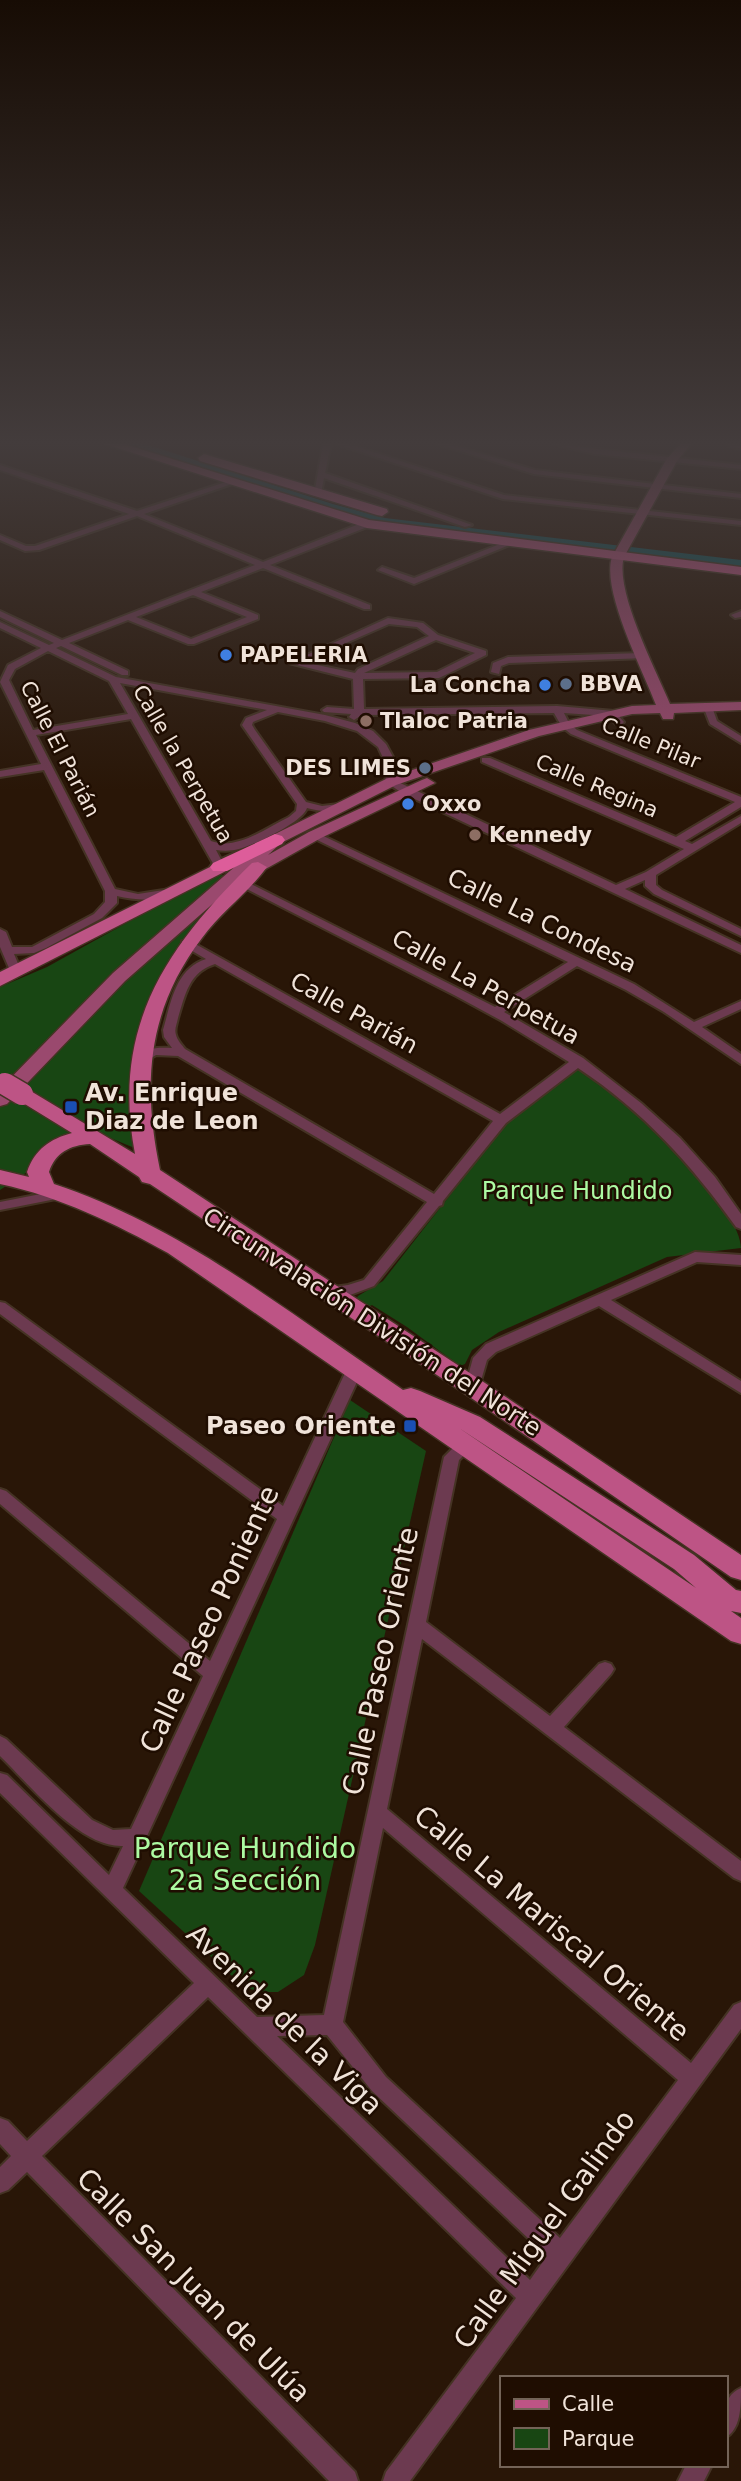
<svg xmlns="http://www.w3.org/2000/svg" width="741" height="2481" viewBox="0 0 741 2481" font-family="'DejaVu Sans',sans-serif">
<style>
.green{fill:#184613}
.water{fill:#0d565d}
.lines{fill:none;stroke-linecap:round;stroke-linejoin:round}
.street-casing{stroke:#453324;stroke-width:4}
.secondary-casing{stroke:#453324;stroke-width:3}
.primary-casing{stroke:#453324;stroke-width:3}
.highway-casing{stroke:#453324;stroke-width:4}
.street{fill:#6c3a50;fill-rule:evenodd}
.secondary{fill:#9a496e;fill-rule:evenodd}
.primary{fill:#bd5485;fill-rule:evenodd}
.highway{fill:#dd5d9a;fill-rule:evenodd}
.primary-bridge-casing{stroke:#453324;stroke-width:25;stroke-linecap:butt}
.primary-bridge{stroke:#bd5485;stroke-width:22}
.shop-dot{fill:#3f7fe0;stroke:#1f0d01;stroke-width:2.5}
.service-dot{fill:#5c6f8a;stroke:#1f0d01;stroke-width:2.5}
.education-dot{fill:#8d6e63;stroke:#1f0d01;stroke-width:2.5}
.transit-dot{fill:#1a4fb4;stroke:#1f0d01;stroke-width:2.5}
.labels{text-anchor:middle;stroke-width:5;stroke-linejoin:round;paint-order:stroke}
.far-poi-label{font-size:21px;font-weight:bold;fill:#f0e3d9;stroke:#1f0d01;text-anchor:start}
.far-street-label{font-size:21px;fill:#f0e3d9;stroke:#1f0d01}
.street-label{font-size:24px;fill:#f0e3d9;stroke:#1f0d01}
.poi-label{font-size:24px;font-weight:bold;fill:#f0e3d9;stroke:#1f0d01;text-anchor:start}
.park-label{font-size:24px;fill:#acfaa2;stroke:#1f0d01}
.near-street-label{font-size:28px;fill:#f0e3d9;stroke:#1f0d01}
.near-park-label{font-size:28px;fill:#acfaa2;stroke:#1f0d01}
</style>
<rect width="100%" height="100%" fill="#291607"/>
<!-- green -->
<g class="green">
<path d="M213 875 221 874 225 877 159 981 137 1149 103 1135 85 1134 0 1190V987L47 967Z"/>
<path d="M578 1068C592 1078 608 1088 622 1099 652 1123 741 1210 741 1248L667 1257 499 1332 472 1350 465 1364 460 1366 407 1327 372 1305 368 1307 355 1301 358 1296 383 1281 510 1118Z"/>
<path d="M350 1400 426 1451 315 1945 304 1975 278 1992H259L243 1986 139 1891Z"/>
</g>
<!-- water -->
<path class="water" d="M124 444H145L333 504 385 518 741 560V567L364 520Z"/>
<g class="lines">
<!-- street casing -->
<g class="street-casing">
<g id="street">
<path d="M323 444H331L325 473 472 525 465 527 324 478 321 493 314 495Z"/>
<path d="M337 444H349L504 495 741 521V525L503 499Z"/>
<path d="M438 444H450L535 470 741 494V498L534 474Z"/>
<path d="M553 444 741 465V469L595 454Z"/>
<path d="M728 444 741 445V449L729 446Z"/>
<path d="M0 465 137 511 232 480V484L144 514 263 562 364 522H370V526L270 565 370 605V609H364L263 568 201 592 258 615V619L194 644H188L128 620 69 643 128 671V675H122L61 646 56 648 116 677 325 715 355 723 373 731 386 744 393 757 396 781 616 885 646 872 684 849 482 762V758H490L676 837 735 802 571 734 562 727 554 713 362 715 354 720 349 717 351 714 324 712 322 710 327 707 354 709 353 679 289 663 388 618 423 623 438 635 486 651V655L439 678 363 679 364 709 557 706 614 711 624 722 622 724H616L608 716 564 713 569 723 577 730 741 797V807L685 841 692 844 741 816V823L656 875V885L662 890 741 929V936L654 894 645 886V880L625 889 741 945V953L402 793 386 782 384 760 378 747 357 731 325 721 278 712 253 722 252 725 255 730 306 802 322 806 339 804 344 807C333 814 319 811 307 808 303 822 254 845 239 849 232 851 223 851 216 850L225 867 220 870 215 867 131 719 36 735 115 889 138 894 170 889 176 892C159 903 135 900 117 896V903L102 918 46 948 34 953 14 954 22 973 16 977 12 975 0 947V929L6 932 12 947H32L94 914 105 902V891L44 770 0 777V771L41 764 0 682 8 665 41 648 0 628V622L49 645 54 643 0 617V611L62 640 255 565 137 516 39 550 25 551 0 540V535L26 546H35L129 514 0 470ZM193 595 247 617 191 639 136 617ZM389 624 417 627 429 636 358 669 355 673 303 662ZM436 640 475 653 437 672 364 673ZM48 651 109 681 128 714 33 730 9 680 15 669ZM120 683 267 710 246 718 242 725 297 804 296 811 289 817C266 828 237 851 211 841Z"/>
<path d="M505 542 512 544 414 584 378 570 382 567 414 578Z"/>
<path d="M741 611V617L735 618 731 615Z"/>
<path d="M643 653 648 656 646 658 509 663 501 666 499 674 491 672 493 663 508 657Z"/>
<path d="M705 704H711L717 721 741 736V743L710 724 703 706Z"/>
<path d="M315 832 634 984 694 1022 741 1001V1009L702 1027 741 1054V1064L664 1012 626 990 577 966 504 1012 583 1058 641 1103 680 1138 715 1177 741 1214V1229L736 1227C691 1164 643 1111 578 1068L506 1123 443 1201 442 1205 439 1206 374 1286 350 1295H321L319 1292 321 1289 348 1285 364 1280 427 1202 178 1056 156 1055 143 1063H135L133 1060C145 1048 156 1047 172 1048L164 1037 163 1030C171 1003 175 969 206 959L182 945V941H190L500 1114 569 1062 502 1021 456 996 235 883 241 880 245 881 495 1007 568 962 311 837V833ZM215 964 493 1121 434 1194 185 1049C182 1045 177 1040 176 1035 174 1029 177 1024 178 1018 185 995 189 972 215 964Z"/>
<path d="M61 1190 66 1191 68 1194 66 1197 0 1210V1202Z"/>
<path d="M695 1252 741 1255V1265L697 1262 611 1300 741 1381V1393L599 1306 496 1352 487 1360 478 1391H468L465 1387 473 1358 486 1344Z"/>
<path d="M0 1302 5 1303 283 1506 346 1371 349 1367H359L362 1371 123 1888 257 2017 324 2015 444 1457 459 1442H471L473 1446 459 1460 426 1622 550 1716 599 1664 605 1662 611 1664 614 1669 611 1674 564 1727 741 1861V1881L734 1878 422 1639 387 1809 691 2063 734 2005 741 2002V2029L410 2481H383L386 2472 516 2298 208 1997 42 2156 355 2472 358 2481H329L27 2172 8 2190 0 2193V2167L11 2156 0 2144V2118L8 2121 27 2141 194 1983 0 1793V1773L7 1775 109 1875 123 1846C80 1848 30 1785 0 1756V1736L6 1739 92 1820 113 1830 131 1829 203 1676 0 1504V1489L6 1491 210 1661 277 1519 0 1314ZM383 1828 678 2080 560 2238 386 2077 343 2022ZM327 2035 372 2091 547 2256 530 2280 277 2036Z"/>
<path d="M741 2388C741 2407 741 2429 725 2438 725 2419 720 2397 741 2388Z"/>
<path d="M686 2465H712L704 2481H678Z"/>
</g>
</g>
<!-- secondary casing -->
<g class="secondary-casing">
<path id="secondary" d="M680 444H691L677 461 624 557C614 590 656 670 670 704L741 702V710L674 713 673 719H663L660 713 632 714 539 736 396 785 281 843 268 855 309 832 422 780 427 778 435 783 321 838 262 871H250L125 981 7 1104 0 1106V1089L113 973 269 837 386 779 529 730 632 706 656 705C643 671 601 590 612 557L666 460Z"/>
</g>
<!-- primary casing -->
<g class="primary-casing">
<g id="primary">
<path d="M105 444H124L369 520 741 567V575L367 528Z"/>
<path d="M204 454 387 509 388 512 382 516 377 515 200 461 198 458Z"/>
<path d="M220 862 226 863 229 867 226 871 0 986V972Z"/>
<path d="M258 862 267 867C248 893 221 912 202 938 147 1010 142 1084 160 1170L482 1381 741 1555V1580L731 1577 464 1393 150 1184 142 1182 139 1177 90 1144C70 1145 55 1153 49 1172L54 1184C183 1227 292 1315 403 1390L411 1388 420 1391 480 1417 694 1555 736 1590 741 1591V1613L731 1611 741 1618V1644L731 1641 168 1253C114 1223 60 1197 0 1184V1170L29 1177 27 1172C35 1149 50 1139 72 1133L15 1098 12 1094 15 1090H29L135 1154C111 1028 165 948 252 863ZM459 1428 674 1569 696 1588Z"/>
</g>
</g>
<!-- highway casing -->
<g class="highway-casing">
<path id="highway" d="M275 834 282 836 285 840 282 844 227 871H213L210 867 213 863Z"/>
</g>
<!-- street -->
<use href="#street" class="street"/>
<!-- secondary -->
<use href="#secondary" class="secondary"/>
<!-- primary -->
<use href="#primary" class="primary"/>
<!-- highway -->
<use href="#highway" class="highway"/>
<!-- primary-bridge casing -->
<g class="primary-bridge-casing">
<path id="primary-bridge" d="M5 1084 22 1094"/>
</g>
<!-- primary-bridge -->
<use href="#primary-bridge" class="primary-bridge"/>
</g>
<!-- sky -->
<linearGradient id="sky" x2="0" y2="1"><stop stop-color="#170c04"/><stop offset="0.56" stop-color="#433c3c"/><stop offset="1" stop-color="#433c3c" stop-opacity="0"/></linearGradient>
<rect width="741" height="791" fill="url(#sky)"/>
<!-- markers -->
<g class="shop-dot">
<circle cx="226" cy="655" r="7"/>
<circle cx="545" cy="685" r="7"/>
<circle cx="408" cy="804" r="7"/>
</g>
<g class="service-dot">
<circle cx="566" cy="684" r="7"/>
<circle cx="425" cy="768" r="7"/>
</g>
<g class="education-dot">
<circle cx="366" cy="721" r="7"/>
<circle cx="475" cy="835" r="7"/>
</g>
<g class="transit-dot">
<rect x="64" y="1100" width="14" height="14" rx="3.5"/>
<rect x="403" y="1419" width="14" height="14" rx="3.5"/>
</g>
<g class="labels">
<!-- far-poi labels -->
<g class="far-poi-label">
<text x="240" y="662">PAPELERIA</text>
<text x="580" y="691">BBVA</text>
<text x="531" y="692" text-anchor="end">La Concha</text>
<text x="380" y="728">Tlaloc Patria</text>
<text x="411" y="775" text-anchor="end">DES LIMES</text>
<text x="422" y="811">Oxxo</text>
<text x="489" y="842">Kennedy</text>
</g>
<!-- far-street labels -->
<g class="far-street-label">
<text transform="translate(651 743) rotate(22)" y="7">Calle Pilar</text>
<text transform="translate(60 749) rotate(63)" y="7">Calle El Parián</text>
<text transform="translate(183 764) rotate(60)" y="7">Calle la Perpetua</text>
<text transform="translate(597 786) rotate(23)" y="7">Calle Regina</text>
</g>
<!-- street labels -->
<g class="street-label">
<text transform="translate(542 921) rotate(26)" y="8">Calle La Condesa</text>
<text transform="translate(486 987) rotate(29)" y="8">Calle La Perpetua</text>
<text transform="translate(354 1013) rotate(29)" y="8">Calle Parián</text>
<text transform="translate(372 1322) rotate(33)" y="8">Circunvalación División del Norte</text>
</g>
<!-- poi labels -->
<g class="poi-label">
<text x="85" y="1101">Av. Enrique<tspan x="85" dy="28">Diaz de Leon</tspan></text>
<text x="396" y="1434" text-anchor="end">Paseo Oriente</text>
</g>
<!-- park labels -->
<g class="park-label">
<text x="577" y="1199">Parque Hundido</text>
</g>
<!-- near-street labels -->
<g class="near-street-label">
<text transform="translate(209 1619) rotate(-65)" y="10">Calle Paseo Poniente</text>
<text transform="translate(380 1661) rotate(-78)" y="10">Calle Paseo Oriente</text>
<text transform="translate(552 1923) rotate(40)" y="10">Calle La Mariscal Oriente</text>
<text transform="translate(285 2019) rotate(44)" y="10">Avenida de la Viga</text>
<text transform="translate(544 2229) rotate(-54)" y="10">Calle Miguel Galindo</text>
<text transform="translate(194 2285) rotate(45)" y="10">Calle San Juan de Ulúa</text>
</g>
<!-- near-park labels -->
<g class="near-park-label">
<text x="245" y="1858">Parque Hundido<tspan x="245" dy="32">2a Sección</tspan></text>
</g>
</g>
<!-- legend -->
<rect x="500" y="2376" width="228" height="91" fill="#1f0d01" stroke="#736357" stroke-width="2"/>
<rect x="514" y="2399" width="35" height="10" fill="#bd5485" stroke="#736357" stroke-width="2"/>
<text x="562" y="2411" font-size="21" fill="#f0e3d9">Calle</text>
<rect x="514" y="2428" width="35" height="21" fill="#184613" stroke="#736357" stroke-width="2"/>
<text x="562" y="2446" font-size="21" fill="#f0e3d9">Parque</text>
</svg>
